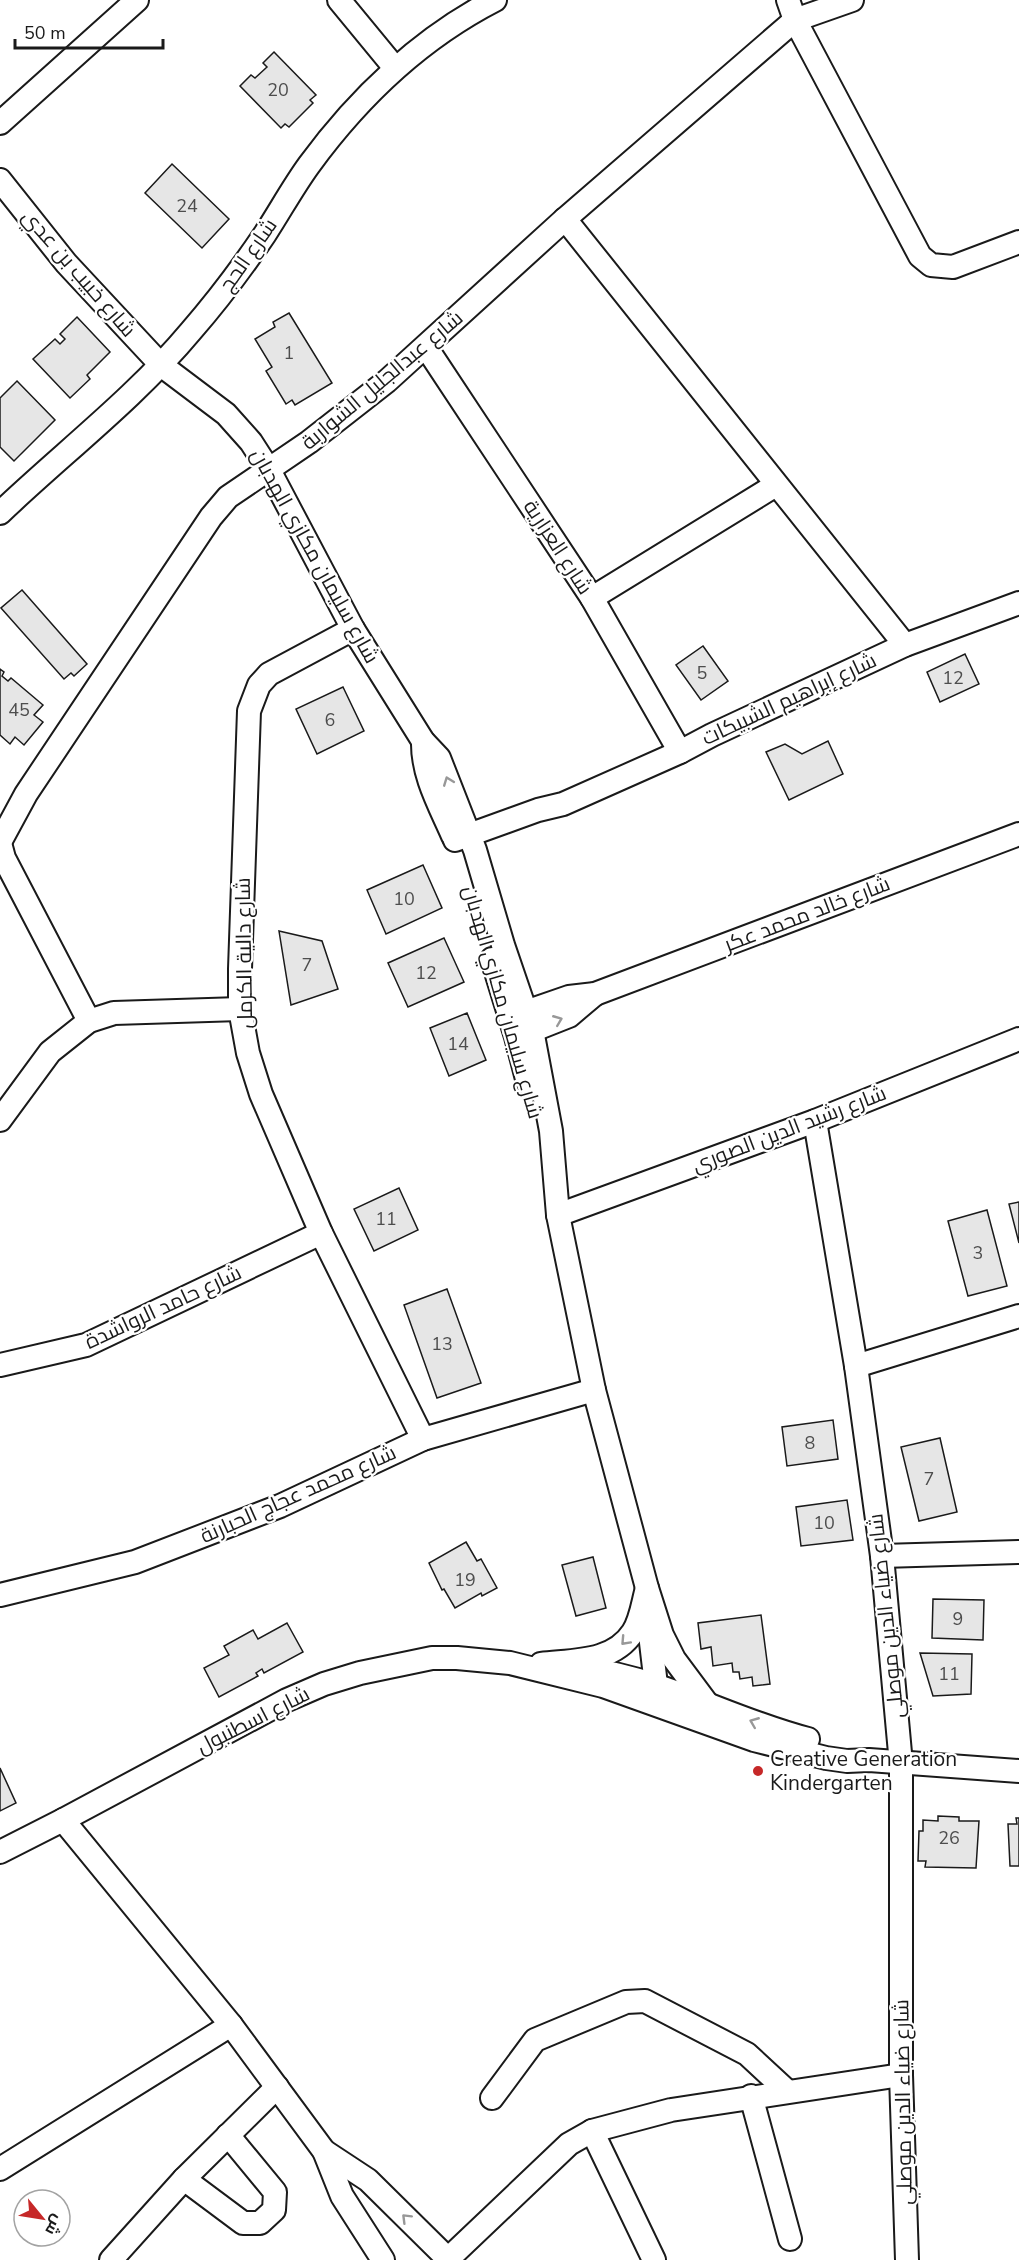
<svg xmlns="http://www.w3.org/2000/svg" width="1019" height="2260" viewBox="0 0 1019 2260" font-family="'Nunito Sans',Cairo,sans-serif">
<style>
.building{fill:#e6e6e6;stroke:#1a1a1a;stroke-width:1.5}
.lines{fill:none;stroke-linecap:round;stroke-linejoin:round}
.minor-casing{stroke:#1a1a1a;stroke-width:26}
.minor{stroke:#fff;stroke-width:22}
.oneway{stroke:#989898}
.poi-dot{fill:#c62828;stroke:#fff;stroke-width:2}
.labels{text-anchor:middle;stroke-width:4.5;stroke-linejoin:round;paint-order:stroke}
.number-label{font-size:18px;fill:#4d4d4d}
.street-label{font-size:21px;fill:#1a1a1a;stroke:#fff}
.poi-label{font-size:21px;fill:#1a1a1a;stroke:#fff;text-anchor:start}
</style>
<rect width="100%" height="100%" fill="#fff"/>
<!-- building -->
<g class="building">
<path d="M274 52 316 95 310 100 313 103 289 127 285 124 281 128 240 86 251 75 255 78 267 67 263 63Z"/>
<path d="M172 164 229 219 202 248 145 193Z"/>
<path d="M289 313 332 383 295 405 292 400 286 404 266 371 272 367 255 339 275 327 273 322Z"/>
<path d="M77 317 110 352 87 375 90 379 70 398 33 359 55 339 60 344 65 339 60 334Z"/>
<path d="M17 381 55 420 14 461 0 447V398Z"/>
<path d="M22 590 87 664 74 676 71 673 64 679 1 608Z"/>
<path d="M703 646 728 681 701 700 676 665Z"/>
<path d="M965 654 979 684 940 702 927 672Z"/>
<path d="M0 669 4 672 2 676 8 681 11 678 43 705 34 715 43 722 24 745 15 737 10 744 0 735Z"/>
<path d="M343 687 364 731 317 754 296 709Z"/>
<path d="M828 741 843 774 789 800 766 752 785 744 802 754Z"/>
<path d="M423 865 442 908 386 934 367 890Z"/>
<path d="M279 931 322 941 338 989 291 1005Z"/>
<path d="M444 938 464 982 408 1007 388 963Z"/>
<path d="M467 1013 486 1060 449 1076 430 1028Z"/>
<path d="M399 1188 418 1230 374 1251 354 1209Z"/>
<path d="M1019 1202V1243L1009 1204Z"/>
<path d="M987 1210 1007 1286 968 1296 948 1221Z"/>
<path d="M447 1289 481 1383 437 1398 404 1305Z"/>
<path d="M833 1420 838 1459 787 1466 782 1427Z"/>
<path d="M940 1438 957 1512 919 1521 901 1447Z"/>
<path d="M847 1500 853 1540 801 1546 796 1507Z"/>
<path d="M466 1542 477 1561 481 1559 497 1588 482 1596 481 1593 455 1608 444 1589 442 1590 429 1563Z"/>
<path d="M593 1557 606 1608 576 1616 562 1565Z"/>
<path d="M933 1599 984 1600 983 1640 932 1638Z"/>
<path d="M761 1615 770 1684 753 1686 752 1677 740 1679 739 1672H733L732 1663 713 1666 711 1647 701 1649 698 1623Z"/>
<path d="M287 1623 303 1652 264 1673 262 1669 256 1673 258 1676 219 1697 204 1668 229 1655 224 1646 253 1630 258 1639Z"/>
<path d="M920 1653 972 1654 971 1694 933 1696Z"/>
<path d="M0 1768 16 1803 0 1811Z"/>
<path d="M938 1816 959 1817V1821H979L976 1868 925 1867 926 1861H918L919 1831H923V1820L938 1821Z"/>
<path d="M1016 1818H1019V1866H1010L1008 1824H1017Z"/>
</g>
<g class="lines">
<!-- minor casing -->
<g class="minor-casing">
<g id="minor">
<path d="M339 0 395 68"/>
<path d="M788 0 795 20 920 256 931 265 953 267 1019 242"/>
<path d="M0 123 137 0"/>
<path d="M0 180 66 263 161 365 226 414 251 442 269 470 353 629 423 741 439 758 475 850 503 945 532 1030 551 1131 558 1215 594 1390 647 1588 662 1635 674 1659 706 1702"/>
<path d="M565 219 905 645"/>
<path d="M426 347 592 598 680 752"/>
<path d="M0 513C63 453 135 398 191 331 218 300 242 268 265 234 280 211 293 187 309 165 358 98 421 38 495 0"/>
<path d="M592 598 776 485"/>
<path d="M353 629 269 674 259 685 249 711 240 969V1009L248 1053 261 1094 321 1233 423 1439"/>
<path d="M423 741C422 775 440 806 453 836"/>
<path d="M455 840 538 810 563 804 680 752 712 735 905 645 1019 603"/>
<path d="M0 842 26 794 211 517 228 497 309 442 387 381 565 219 795 20 852 0"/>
<path d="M0 843 4 858 89 1021"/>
<path d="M492 959 516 1037 528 1083"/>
<path d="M511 1017 569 997 595 994 1019 834"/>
<path d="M521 1035 569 1016 595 994"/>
<path d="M0 1120 50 1052 89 1021 114 1013 240 1009"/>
<path d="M815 1121 856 1366 882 1556 901 1764V2075L907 2260"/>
<path d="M558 1215 815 1121 1019 1039"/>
<path d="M0 1365 86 1345 321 1233"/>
<path d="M856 1366 1019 1316"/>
<path d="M882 1556 1019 1552"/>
<path d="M0 1595 135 1562 280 1506 423 1439 594 1390"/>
<path d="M648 1617 656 1685 663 1695"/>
<path d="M541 1664C573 1660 613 1663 633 1632 641 1620 643 1602 647 1588"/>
<path d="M588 1669C666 1680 733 1720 808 1739"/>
<path d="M63 1820 231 2025 324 2151 342 2196 383 2260"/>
<path d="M0 1852 63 1820 287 1700 324 1684 360 1673 432 1658H457L510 1663 603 1686 754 1740 826 1758 847 1761 869 1760 1019 1771"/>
<path d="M751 2096 790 2239"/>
<path d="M492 2098 535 2040 626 2002 645 2001 747 2054 787 2091"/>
<path d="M592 2131 654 2260"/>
<path d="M324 2151 368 2180 448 2259"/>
<path d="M0 2169 231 2025"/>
<path d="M184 2179 243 2223H260L274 2210 275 2192 228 2135"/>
<path d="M111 2260 184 2179 277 2087"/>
<path d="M447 2260 569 2144 592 2131 671 2110 901 2075"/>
</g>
</g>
<!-- minor -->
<use href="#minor" class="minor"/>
</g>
<!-- one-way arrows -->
<defs><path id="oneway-chevron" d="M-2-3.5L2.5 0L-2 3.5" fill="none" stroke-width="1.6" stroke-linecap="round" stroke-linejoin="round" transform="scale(1.5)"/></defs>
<g class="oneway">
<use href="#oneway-chevron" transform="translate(448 781) rotate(-111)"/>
<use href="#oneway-chevron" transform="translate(558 1020) rotate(-22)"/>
<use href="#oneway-chevron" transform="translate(625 1641) rotate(133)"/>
<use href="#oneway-chevron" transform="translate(754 1722) rotate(-158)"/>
<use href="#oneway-chevron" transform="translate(406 2218) rotate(-135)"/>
</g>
<!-- markers -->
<circle class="poi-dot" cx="758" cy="1771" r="6"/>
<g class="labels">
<!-- number labels -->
<g class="number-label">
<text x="278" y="96">20</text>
<text x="187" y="212">24</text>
<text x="289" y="359">1</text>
<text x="702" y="679">5</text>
<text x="953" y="684">12</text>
<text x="19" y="716">45</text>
<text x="330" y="726">6</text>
<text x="404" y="905">10</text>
<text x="307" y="971">7</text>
<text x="426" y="979">12</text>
<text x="458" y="1050">14</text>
<text x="386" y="1225">11</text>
<text x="978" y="1259">3</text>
<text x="442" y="1350">13</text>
<text x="810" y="1449">8</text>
<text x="929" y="1485">7</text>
<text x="824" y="1529">10</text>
<text x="465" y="1586">19</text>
<text x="958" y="1625">9</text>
<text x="949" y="1680">11</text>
<text x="949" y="1844">26</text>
</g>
<!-- street labels -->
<g class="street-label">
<text transform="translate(248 255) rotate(-55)" y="7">شارع الحج</text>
<text transform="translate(79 273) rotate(49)" y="7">شارع خبيب بن عدي</text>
<text transform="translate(382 380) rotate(-40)" y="7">شارع عبدالجليل الشواربة</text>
<text transform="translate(558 547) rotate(57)" y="7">شارع العزارية</text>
<text transform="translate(315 556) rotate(61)" y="7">شارع سليمان مكازي الهدبان</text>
<text transform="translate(789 699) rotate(-25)" y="7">شارع إبراهيم الشبيكات</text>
<text transform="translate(807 914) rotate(-21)" y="7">شارع خالد محمد عكر</text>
<text transform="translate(244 953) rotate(-91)" y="7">شارع دالية الكرمل</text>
<text transform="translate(503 1002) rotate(74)" y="7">شارع سليمان مكازي الهدبان</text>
<text transform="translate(789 1129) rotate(-21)" y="7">شارع رشيد الدين الصوري</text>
<text transform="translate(163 1307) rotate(-25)" y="7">شارع حامد الرواشدة</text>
<text transform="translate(298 1494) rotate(-24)" y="7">شارع محمد عجاج الحبارنة</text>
<text transform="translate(886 1616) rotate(-96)" y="7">شارع ضياء الدين موصلي</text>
<text transform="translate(253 1720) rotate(-27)" y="7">شارع اسطنبول</text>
<text transform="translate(903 2102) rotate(-91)" y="7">شارع ضياء الدين موصلي</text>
</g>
<!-- poi labels -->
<g class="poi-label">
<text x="770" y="1766">Creative Generation<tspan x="770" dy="24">Kindergarten</tspan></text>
</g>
</g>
<!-- north arrow -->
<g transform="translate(42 2218) rotate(120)"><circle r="28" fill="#ffffff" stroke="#a3a3a3" stroke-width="1.5"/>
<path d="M0-4.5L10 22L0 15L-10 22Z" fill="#c62828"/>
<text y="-9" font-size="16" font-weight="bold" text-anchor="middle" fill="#1a1a1a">ش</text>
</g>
<!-- scale -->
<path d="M15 39v9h148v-9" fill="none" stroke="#1a1a1a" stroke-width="3"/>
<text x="24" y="39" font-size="18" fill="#1a1a1a" stroke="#ffffff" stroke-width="4.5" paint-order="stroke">50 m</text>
</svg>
